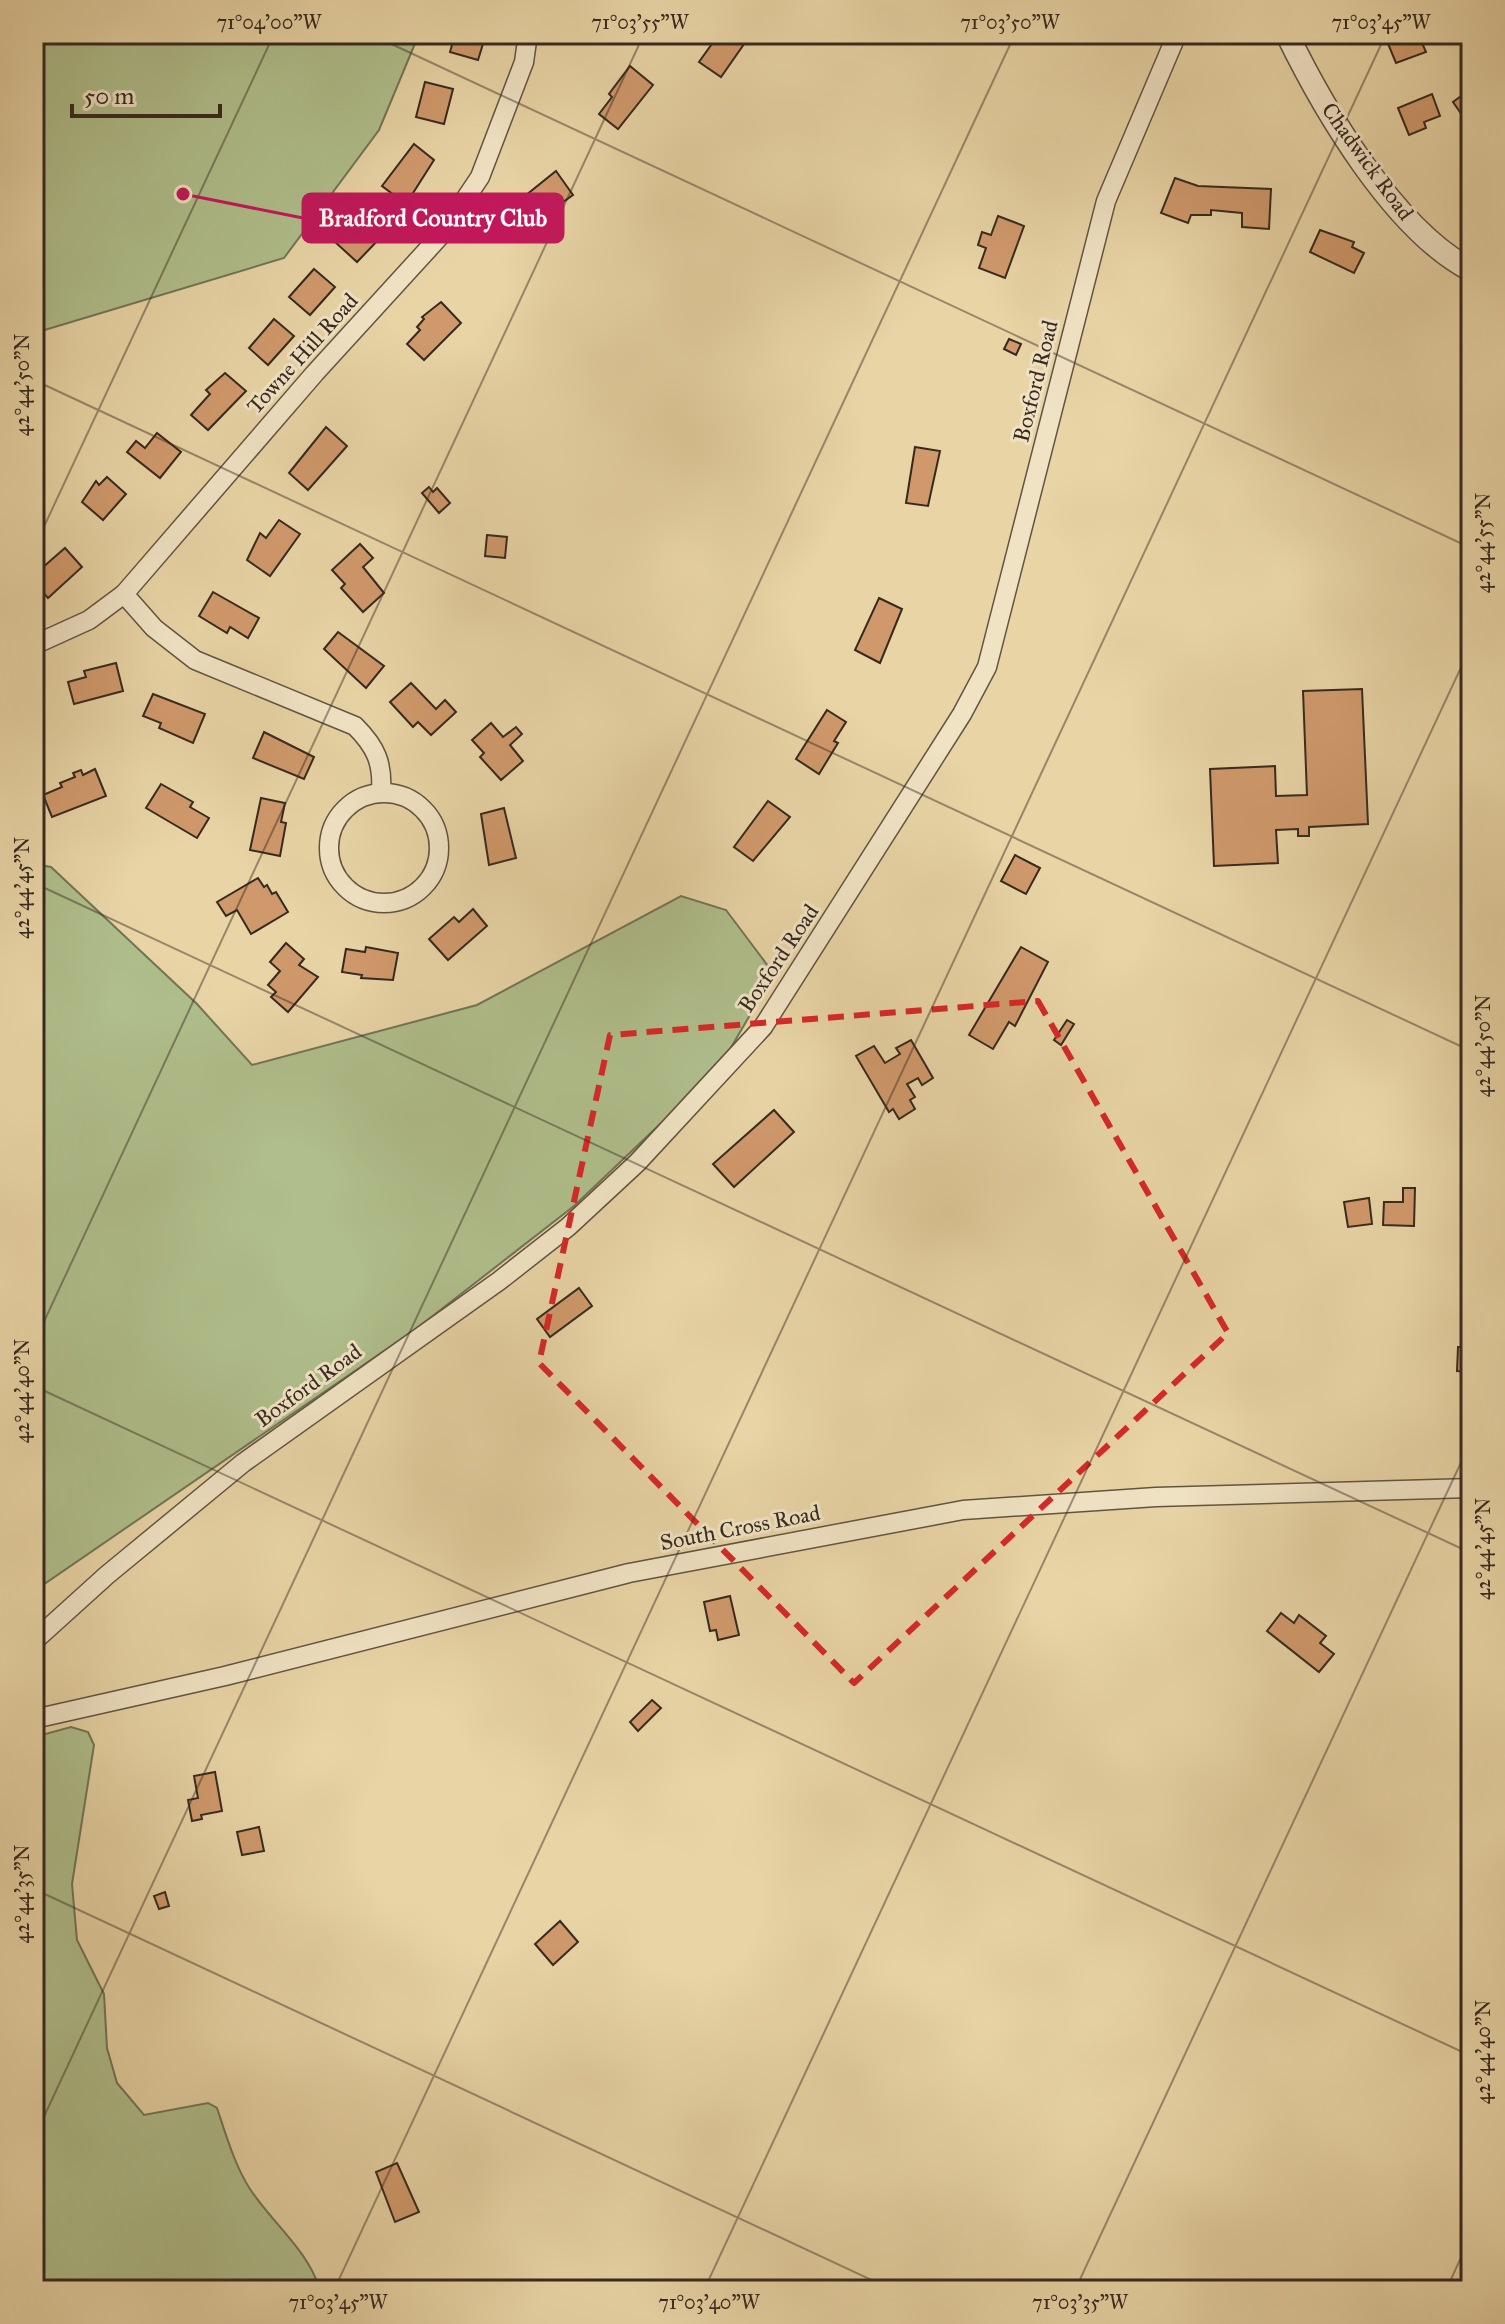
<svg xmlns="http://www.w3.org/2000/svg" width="1505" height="2324" viewBox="0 0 1505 2324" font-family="'IM FELL Great Primer',serif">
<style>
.green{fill:#afbe8b;stroke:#727456;stroke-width:2}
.building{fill:#d0996b;stroke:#362920;stroke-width:2}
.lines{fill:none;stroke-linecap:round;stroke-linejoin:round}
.minor-casing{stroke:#625441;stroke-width:21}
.tertiary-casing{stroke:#625441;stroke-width:25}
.minor{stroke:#f0e3c4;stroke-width:18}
.tertiary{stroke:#f0e3c4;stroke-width:22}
.marked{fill:none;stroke:#d62828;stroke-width:6;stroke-dasharray:16 10;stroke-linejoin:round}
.ticks{fill:none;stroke:#362920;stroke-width:2;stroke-opacity:0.45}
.labels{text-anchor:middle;stroke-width:6;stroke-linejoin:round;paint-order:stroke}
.street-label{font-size:22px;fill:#362920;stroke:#f0e3c4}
.leader{fill:none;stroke:#c2185b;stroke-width:3}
.callout-dot{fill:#c2185b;stroke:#f0e3c4;stroke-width:3}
.callout{fill:#c2185b;stroke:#c2185b;stroke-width:3}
.callout-label{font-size:24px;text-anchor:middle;font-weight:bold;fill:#fff}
.neatline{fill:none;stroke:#362920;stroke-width:3}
.ticks-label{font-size:20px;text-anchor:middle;fill:#362920}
</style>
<rect width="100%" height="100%" fill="#e8d4a5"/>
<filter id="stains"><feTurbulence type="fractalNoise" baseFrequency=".0025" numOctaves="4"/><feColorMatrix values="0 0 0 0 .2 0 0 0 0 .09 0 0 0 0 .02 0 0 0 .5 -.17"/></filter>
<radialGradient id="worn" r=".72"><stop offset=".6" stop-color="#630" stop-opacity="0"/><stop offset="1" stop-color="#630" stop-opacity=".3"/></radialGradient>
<!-- green -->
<g class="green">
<path d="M34 34H419L379 130 284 258 38 332H34Z"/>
<path d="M34 864 51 867 197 1004 252 1065 477 1005 681 896 726 910 774 974 719 1068 574 1206 416 1329 34 1591Z"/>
<path d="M71 1727 88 1732 94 1745 72 1884 77 1940 104 1994 107 2048 117 2083 144 2115 208 2103 217 2108C226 2135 235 2166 250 2189 273 2224 308 2250 320 2290H34V1737Z"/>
</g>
<!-- building -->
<g class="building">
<path d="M455 34H486L478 60 450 52Z"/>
<path d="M719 34H751L721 77 699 62Z"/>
<path d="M1384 34H1418L1426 52 1396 63Z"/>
<path d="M630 66 653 85 618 129 599 114 612 97 609 94Z"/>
<path d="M425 82 453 89 444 124 416 117Z"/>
<path d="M1468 91 1471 103 1464 108 1469 115 1464 118 1453 102Z"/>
<path d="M1432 94 1440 116 1424 122 1426 128 1409 135 1398 108Z"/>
<path d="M414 144 434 160 406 204 382 186Z"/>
<path d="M556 171 573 195 525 229 510 208Z"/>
<path d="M1175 178 1198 186 1271 189 1269 229 1242 227V213L1211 210V215H1191L1188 223 1161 213Z"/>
<path d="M361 215 383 235 357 262 335 242Z"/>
<path d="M998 216 1024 226 1005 278 979 268 986 248 978 245 982 232 991 235Z"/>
<path d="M1320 230 1354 242 1352 247 1364 253 1354 273 1310 252Z"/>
<path d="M314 269 335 287 310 315 289 297Z"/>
<path d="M441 302 461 323 424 360 407 344 420 330 417 327 424 319 422 317Z"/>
<path d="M274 319 294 336 268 365 249 348Z"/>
<path d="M1009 339 1021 344 1016 355 1004 349Z"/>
<path d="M225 373 246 391 208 430 191 415 210 394 206 390Z"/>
<path d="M326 427 347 446 308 490 289 473Z"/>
<path d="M157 433 181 452 160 478 127 452 136 441 145 448Z"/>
<path d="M915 447 940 451 928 506 906 503Z"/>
<path d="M107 477 126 494 103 520 82 502 96 481 99 485Z"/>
<path d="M429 487 433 492 437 488 450 503 439 513 422 493Z"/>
<path d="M279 520 300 534 270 576 247 560 260 533 266 538Z"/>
<path d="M487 535 507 537 505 558 485 556Z"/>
<path d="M360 544 373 558 363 567 384 593 363 612 341 588 345 584 332 570Z"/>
<path d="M65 548 82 567 48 598 34 582V575Z"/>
<path d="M213 592 259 618 248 638 230 627 227 633 199 616Z"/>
<path d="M879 598 902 609 880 663 855 650Z"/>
<path d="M338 632 384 666 366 688 324 649Z"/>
<path d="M116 663 123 691 74 704 68 682 86 677 84 671Z"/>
<path d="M411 683 436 709 445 700 456 712 431 735 418 722 413 727 390 702Z"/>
<path d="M1362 689 1368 824 1309 827V836H1298V829L1276 830 1278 863 1214 866 1210 769 1275 766 1276 796 1307 795 1303 691Z"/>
<path d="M153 694 205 714 193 743 159 728 161 723 143 716Z"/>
<path d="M827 710 846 722 834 741 838 743 819 774 796 759Z"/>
<path d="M491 723 503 737 516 727 522 734 510 745 523 761 501 780 480 757 484 753 472 740Z"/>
<path d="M264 732 314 757 304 779 253 758Z"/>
<path d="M95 769 106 796 52 817 43 795 62 787 60 783 75 777 73 773 81 770 83 775Z"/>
<path d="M161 784 193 802 190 807 209 818 197 838 146 808Z"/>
<path d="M261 798 285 803 281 822 286 823 280 856 250 850Z"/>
<path d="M768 801 790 817 753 861 734 847Z"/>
<path d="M504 808 516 858 489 865 481 814Z"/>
<path d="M1015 855 1040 868 1026 894 1001 881Z"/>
<path d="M258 878 264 887 267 885 272 894 276 892 288 912 251 934 237 910 226 916 217 902Z"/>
<path d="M473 909 487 926 448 960 429 939 454 917 459 922Z"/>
<path d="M286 943 304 959 299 965 318 977 288 1012 271 997 276 992 268 985 280 971 270 962Z"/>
<path d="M366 947 398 953 393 980 361 978 362 975 342 972 346 949 365 952Z"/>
<path d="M1021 947 1048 962 1015 1026 1009 1022 993 1049 969 1035Z"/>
<path d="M1067 1020 1074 1024 1061 1045 1054 1040Z"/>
<path d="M911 1040 933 1078 922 1085 918 1078 907 1084 915 1097 910 1100 915 1109 899 1119 893 1109 889 1112 856 1056 874 1046 885 1063 900 1054 896 1048Z"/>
<path d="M774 1110 794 1132 734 1187 713 1164Z"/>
<path d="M1403 1188H1415L1414 1226 1383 1225 1384 1202H1403Z"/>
<path d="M1369 1198 1372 1224 1348 1227 1344 1202Z"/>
<path d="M579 1288 592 1306 550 1337 537 1319Z"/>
<path d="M1458 1347H1471V1372L1457 1371Z"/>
<path d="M730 1596 739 1635 718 1640 716 1630 710 1631 704 1602Z"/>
<path d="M1281 1613 1294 1623 1299 1615 1326 1636 1320 1643 1334 1654 1319 1672 1267 1631Z"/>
<path d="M652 1700 661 1708 638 1731 630 1722Z"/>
<path d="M215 1772 222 1811 201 1815 202 1819 192 1821 188 1800 198 1798 194 1776Z"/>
<path d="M259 1827 264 1851 242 1855 237 1832Z"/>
<path d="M165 1892 169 1906 159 1909 154 1896Z"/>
<path d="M560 1921 578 1942 553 1965 535 1944Z"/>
<path d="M397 2163 419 2212 395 2222 376 2172Z"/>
</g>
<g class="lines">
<!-- minor casing -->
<g class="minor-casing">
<g id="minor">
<path d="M124 594 154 628 195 660 355 726C376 747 383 763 381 792"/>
<path d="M34 645 89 620 124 594 315 373 441 235 480 177 524 62 528 34"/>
<circle cx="384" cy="848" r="55"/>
<path d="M34 1641 107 1575 243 1463 499 1281 568 1227 637 1163 763 1027 962 714 987 667 1106 201 1177 34"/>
<path d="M34 1719 225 1676 629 1573 963 1510 1156 1497 1471 1488"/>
</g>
</g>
<!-- tertiary casing -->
<g class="tertiary-casing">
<path id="tertiary" d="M1287 34C1324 110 1394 230 1471 270"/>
</g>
<!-- minor -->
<use href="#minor" class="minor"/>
<!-- tertiary -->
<use href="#tertiary" class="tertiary"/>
</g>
<!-- marked area -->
<path class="marked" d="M1038 1001 1228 1333 854 1683 539 1363 610 1035Z"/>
<!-- ticks -->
<path class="ticks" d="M370 34 1471 548M1448 34 1471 45M34 380 1471 1051M34 548 274 34M34 883 1471 1553M34 1343 644 34M34 1386 1471 2056M34 1889 893 2290M34 2138 1015 34M334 2290 1386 34M704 2290 1471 646M1075 2290 1471 1441M1446 2290 1471 2236"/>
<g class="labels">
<!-- street labels -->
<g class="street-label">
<text transform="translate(1368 161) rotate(54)" y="8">Chadwick Road</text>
<text transform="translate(302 353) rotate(-48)" y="8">Towne Hill Road</text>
<text transform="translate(1035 381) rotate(-76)" y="8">Boxford Road</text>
<text transform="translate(778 958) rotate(-56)" y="8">Boxford Road</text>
<text transform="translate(308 1385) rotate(-36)" y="8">Boxford Road</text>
<text transform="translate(740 1527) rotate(-11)" y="8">South Cross Road</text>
</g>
</g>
<!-- callouts -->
<path class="leader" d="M183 194L303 218"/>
<circle class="callout-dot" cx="183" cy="194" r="8"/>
<rect class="callout" x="303" y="194" width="260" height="48" rx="8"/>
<g class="callout-label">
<text x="433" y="226">Bradford Country Club</text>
</g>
<!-- margin -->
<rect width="1505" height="2324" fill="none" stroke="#e8d4a5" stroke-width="88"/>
<!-- scale -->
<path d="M72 104v12h148v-12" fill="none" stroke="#362920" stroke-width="4"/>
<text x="84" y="104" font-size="24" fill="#362920" stroke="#f0e3c4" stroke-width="6" paint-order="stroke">50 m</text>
<rect x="44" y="44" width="1417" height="2236" class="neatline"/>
<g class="ticks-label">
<text x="269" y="29">71°04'00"W</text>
<text x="640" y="29">71°03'55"W</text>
<text x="1010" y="29">71°03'50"W</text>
<text x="1381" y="29">71°03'45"W</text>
<text transform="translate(22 385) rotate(-90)" y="7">42°44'50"N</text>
<text transform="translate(1483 543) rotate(-90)" y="7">42°44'55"N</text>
<text transform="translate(22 888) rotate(-90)" y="7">42°44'45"N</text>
<text transform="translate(1483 1046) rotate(-90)" y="7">42°44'50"N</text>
<text transform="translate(22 1391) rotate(-90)" y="7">42°44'40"N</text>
<text transform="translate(1483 1549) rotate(-90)" y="7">42°44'45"N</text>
<text transform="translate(22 1894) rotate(-90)" y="7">42°44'35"N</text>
<text transform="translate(1483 2052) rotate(-90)" y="7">42°44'40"N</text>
<text x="338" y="2309">71°03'45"W</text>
<text x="709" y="2309">71°03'40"W</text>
<text x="1080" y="2309">71°03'35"W</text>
</g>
<rect width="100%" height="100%" filter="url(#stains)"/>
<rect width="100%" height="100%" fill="url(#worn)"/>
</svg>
